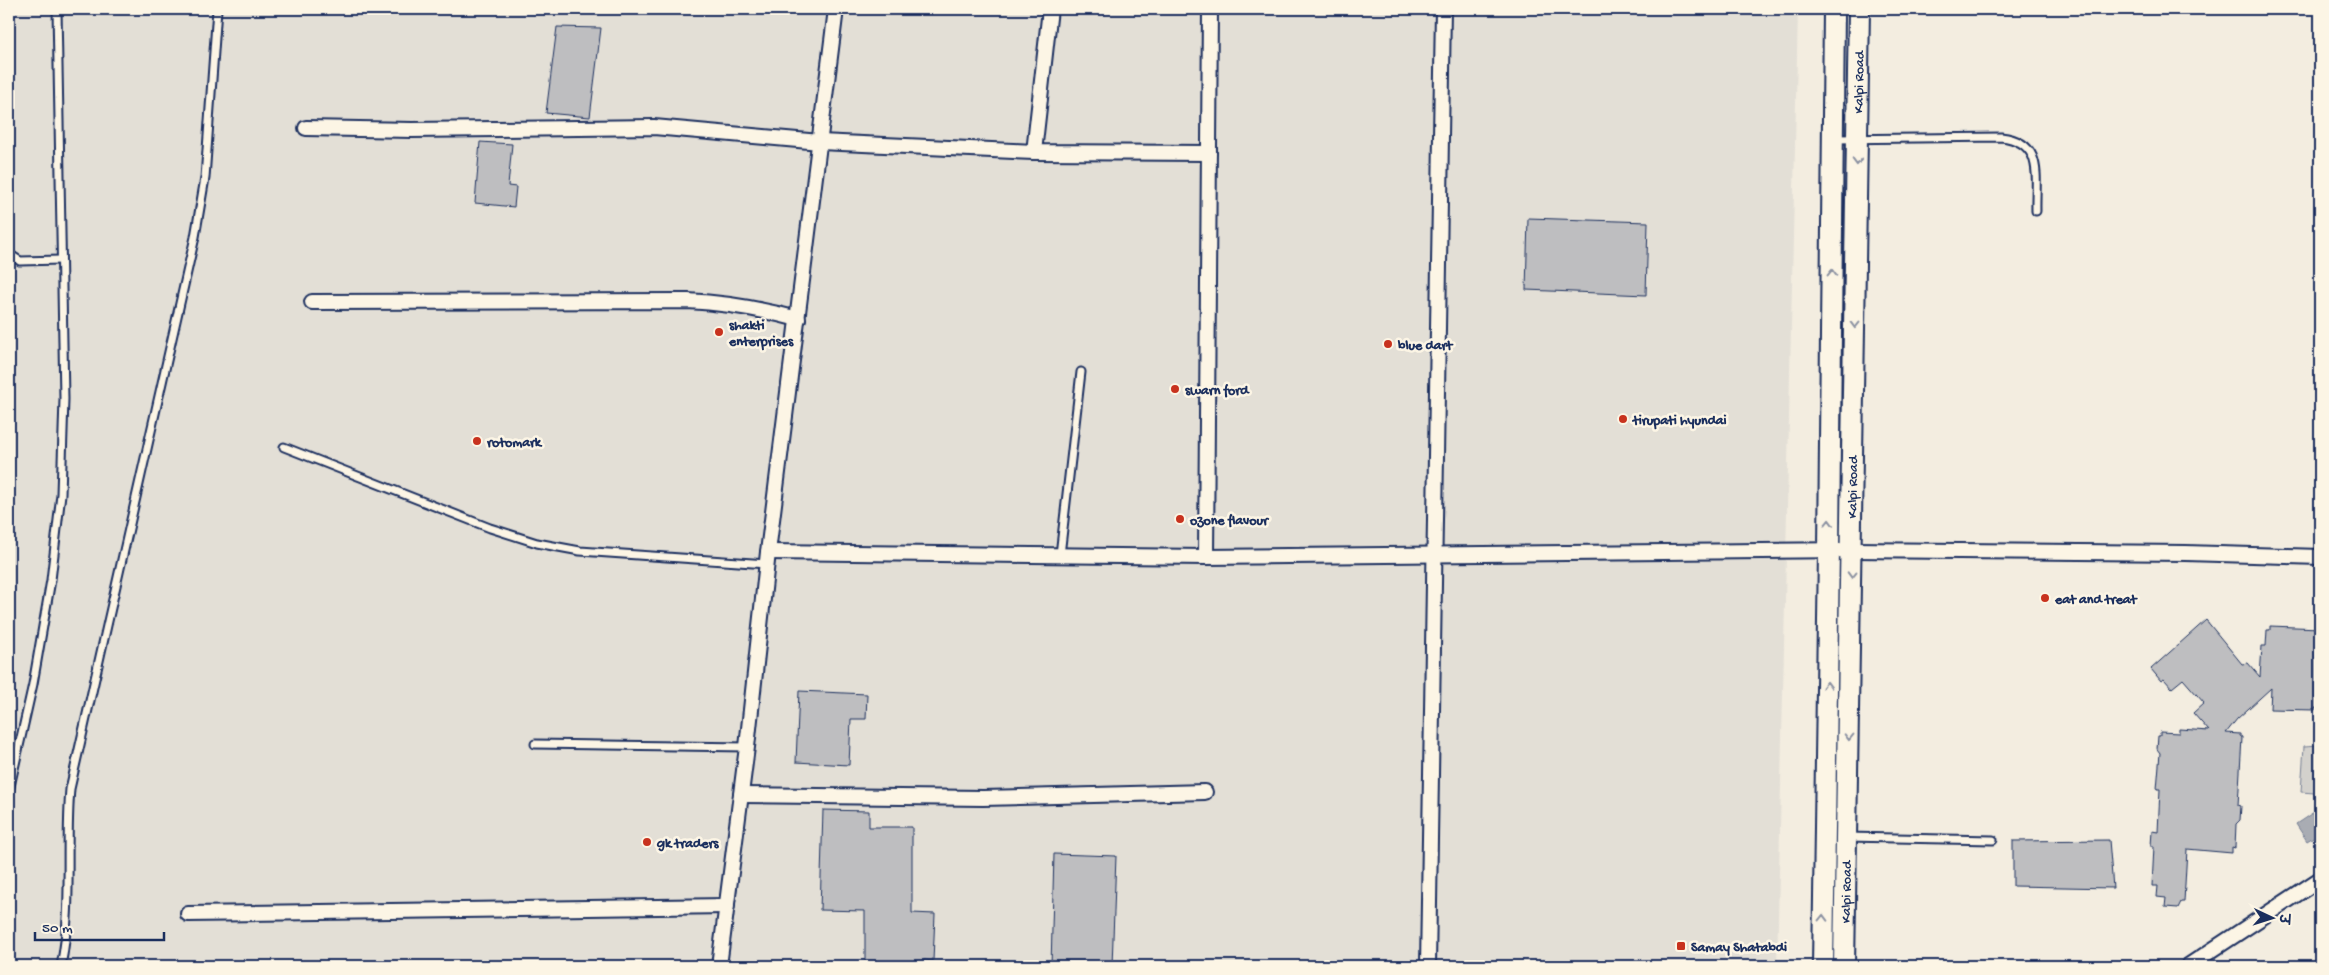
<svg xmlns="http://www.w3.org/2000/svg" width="2329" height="975" viewBox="0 0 2329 975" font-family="'Gochi Hand','Playpen Sans Deva',sans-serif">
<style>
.built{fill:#e3dfd6}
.green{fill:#d3d1cc;stroke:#778095}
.water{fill:#a9acb3;stroke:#707a91}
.building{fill:#bebec0;stroke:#1b2f5e}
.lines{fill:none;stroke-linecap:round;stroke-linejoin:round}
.lane-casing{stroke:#1b2f5e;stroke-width:11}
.street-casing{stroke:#1b2f5e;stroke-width:18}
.secondary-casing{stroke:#1b2f5e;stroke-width:24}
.lane{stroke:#fcf5e5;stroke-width:7}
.street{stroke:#fcf5e5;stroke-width:14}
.secondary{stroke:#fcf5e5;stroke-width:20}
.oneway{stroke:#8c92a2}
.poi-dot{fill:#c8321e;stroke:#fcf5e5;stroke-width:2}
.labels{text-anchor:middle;stroke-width:5;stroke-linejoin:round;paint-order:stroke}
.street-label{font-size:14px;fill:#1b2f5e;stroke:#fcf5e5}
.poi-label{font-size:14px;font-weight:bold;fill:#1b2f5e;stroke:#fcf5e5;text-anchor:start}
</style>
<rect width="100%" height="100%" fill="#f3ede0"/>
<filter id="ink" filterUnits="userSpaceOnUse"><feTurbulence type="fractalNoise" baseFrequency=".02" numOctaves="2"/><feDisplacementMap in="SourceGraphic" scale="10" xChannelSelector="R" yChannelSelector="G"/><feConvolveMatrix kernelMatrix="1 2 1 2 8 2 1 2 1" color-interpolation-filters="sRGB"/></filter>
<g filter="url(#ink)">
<!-- built -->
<path class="built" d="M9 9H1798L1777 966H9Z"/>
<!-- green -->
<path class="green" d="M2320 745V802L2314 793 2301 792 2304 746Z"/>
<!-- water -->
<path class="water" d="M2320 808V833L2307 841 2296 824Z"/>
<!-- building -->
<g class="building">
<path d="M557 27 601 28 590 117 546 113Z"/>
<path d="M480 142 512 144 508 186 516 187 514 207 475 203Z"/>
<path d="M1528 218 1648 222 1646 295 1526 290Z"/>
<path d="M2206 620 2242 664 2248 663 2260 677 2262 646H2266L2267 630H2270V626L2320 628V709L2315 708V710L2270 709 2271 688 2237 719 2226 733 2240 734V737L2242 738 2238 805 2241 806 2240 820 2236 824 2235 848 2232 847V853L2187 849 2184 902H2181L2178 908 2165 907 2166 898 2157 897 2158 886H2152L2154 846H2151L2152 831 2158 832 2160 789H2157L2160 753 2157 749 2158 736H2160V732L2179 733V729L2209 731 2193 713 2204 703 2183 679 2172 688 2164 679 2161 681 2151 669Z"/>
<path d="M799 691 867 694 866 719H851L849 765 796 762Z"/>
<path d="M823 810 869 811V827H912V913L935 914 933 961 924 960 923 966H865V911L820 910Z"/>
<path d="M2109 840 2113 888 2013 886V841Z"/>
<path d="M1054 854 1116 856 1112 966H1051Z"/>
</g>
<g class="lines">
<!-- lane casing -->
<g class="lane-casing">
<g id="lane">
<path d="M1834 139 2001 137C2045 142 2035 177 2036 211"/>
<path d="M9 254 20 261 61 260"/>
<path d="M284 447 490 528 537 543 580 551 767 564"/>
<path d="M1060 555 1081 372"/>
<path d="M535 744 747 747"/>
<path d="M9 791 33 684 51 580 61 494 64 399 57 9"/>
<path d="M1847 837 1993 840"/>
<path d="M61 966C73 908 65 848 70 789L195 237 205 178 217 9"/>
</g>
</g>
<!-- street casing -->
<g class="street-casing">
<g id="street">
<path d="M306 128 412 130 654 127 820 142 1034 152 1209 153"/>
<path d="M1034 152 1050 9"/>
<path d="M312 302 688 301C726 303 761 309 798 319"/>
<path d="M768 552 1206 557 1852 550 2186 553 2320 557"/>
<path d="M1206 557 1210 9"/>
<path d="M741 795 983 798 1205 792"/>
<path d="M188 914 727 906"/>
<path d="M719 966 747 747 768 552 836 9"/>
<path d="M1428 966 1443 9"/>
<path d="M2188 966 2320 879"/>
</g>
</g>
<!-- secondary casing -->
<g class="secondary-casing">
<g id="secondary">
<path d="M1823 966 1829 551 1834 9"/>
<path id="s1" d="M1844 966 1859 9"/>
</g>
</g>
<!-- lane -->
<use href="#lane" class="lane"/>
<!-- street -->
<use href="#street" class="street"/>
<!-- secondary -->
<use href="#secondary" class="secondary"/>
</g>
<!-- one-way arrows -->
<defs><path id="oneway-chevron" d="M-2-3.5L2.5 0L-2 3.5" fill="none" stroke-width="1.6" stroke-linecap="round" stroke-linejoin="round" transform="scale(1.25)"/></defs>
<g class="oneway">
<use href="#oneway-chevron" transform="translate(1857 162) rotate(91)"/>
<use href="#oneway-chevron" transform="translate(1832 273) rotate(-89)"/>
<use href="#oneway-chevron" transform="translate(1855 325) rotate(91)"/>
<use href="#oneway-chevron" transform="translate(1829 523) rotate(-89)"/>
<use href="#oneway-chevron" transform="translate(1852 575) rotate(91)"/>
<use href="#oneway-chevron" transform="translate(1827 685) rotate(-89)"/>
<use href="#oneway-chevron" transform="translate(1849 737) rotate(91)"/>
<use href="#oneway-chevron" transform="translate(1823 918) rotate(-89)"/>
</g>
</g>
<!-- markers -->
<g class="poi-dot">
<circle cx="719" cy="332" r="5"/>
<circle cx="1388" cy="344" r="5"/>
<circle cx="1175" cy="389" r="5"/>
<circle cx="1623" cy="419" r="5"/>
<circle cx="477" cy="441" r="5"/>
<circle cx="1180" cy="519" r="5"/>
<circle cx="2045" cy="598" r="5"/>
<circle cx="647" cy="842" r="5"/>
<rect x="1676" y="941" width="10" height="10" rx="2.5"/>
</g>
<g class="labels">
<!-- street labels -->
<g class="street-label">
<text dy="5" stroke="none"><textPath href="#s1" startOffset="884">Kalpi Road</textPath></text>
<text dy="5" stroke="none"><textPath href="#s1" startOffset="479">Kalpi Road</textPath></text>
<text dy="5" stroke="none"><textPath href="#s1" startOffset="74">Kalpi Road</textPath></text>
</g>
<!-- poi labels -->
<g class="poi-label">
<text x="729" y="329">shakti<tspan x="729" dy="16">enterprises</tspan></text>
<text x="1398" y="349">blue dart</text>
<text x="1185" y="394">swarn ford</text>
<text x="1633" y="424">tirupati hyundai</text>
<text x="487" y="446">rotomark</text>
<text x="1190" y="524">ozone flavour</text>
<text x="2055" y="603">eat and treat</text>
<text x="657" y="847">gk traders</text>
<text x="1691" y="951">Samay Shatabdi</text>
</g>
</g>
<!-- margin -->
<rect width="2329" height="975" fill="none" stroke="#fcf5e5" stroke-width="30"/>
<rect x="15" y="15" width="2299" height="945" fill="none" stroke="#1b2f5e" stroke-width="2" filter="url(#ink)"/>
<!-- north arrow -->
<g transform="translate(2272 918) rotate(94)" stroke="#fcf5e5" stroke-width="4" paint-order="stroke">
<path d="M0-4L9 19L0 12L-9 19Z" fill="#1b2f5e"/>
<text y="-8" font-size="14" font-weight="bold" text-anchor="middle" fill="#1b2f5e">उ</text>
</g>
<!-- scale -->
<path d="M35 932v8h129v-8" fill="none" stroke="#1b2f5e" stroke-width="2.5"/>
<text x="42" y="932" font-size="15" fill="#1b2f5e" stroke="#fcf5e5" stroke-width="4" paint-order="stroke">50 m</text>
</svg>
